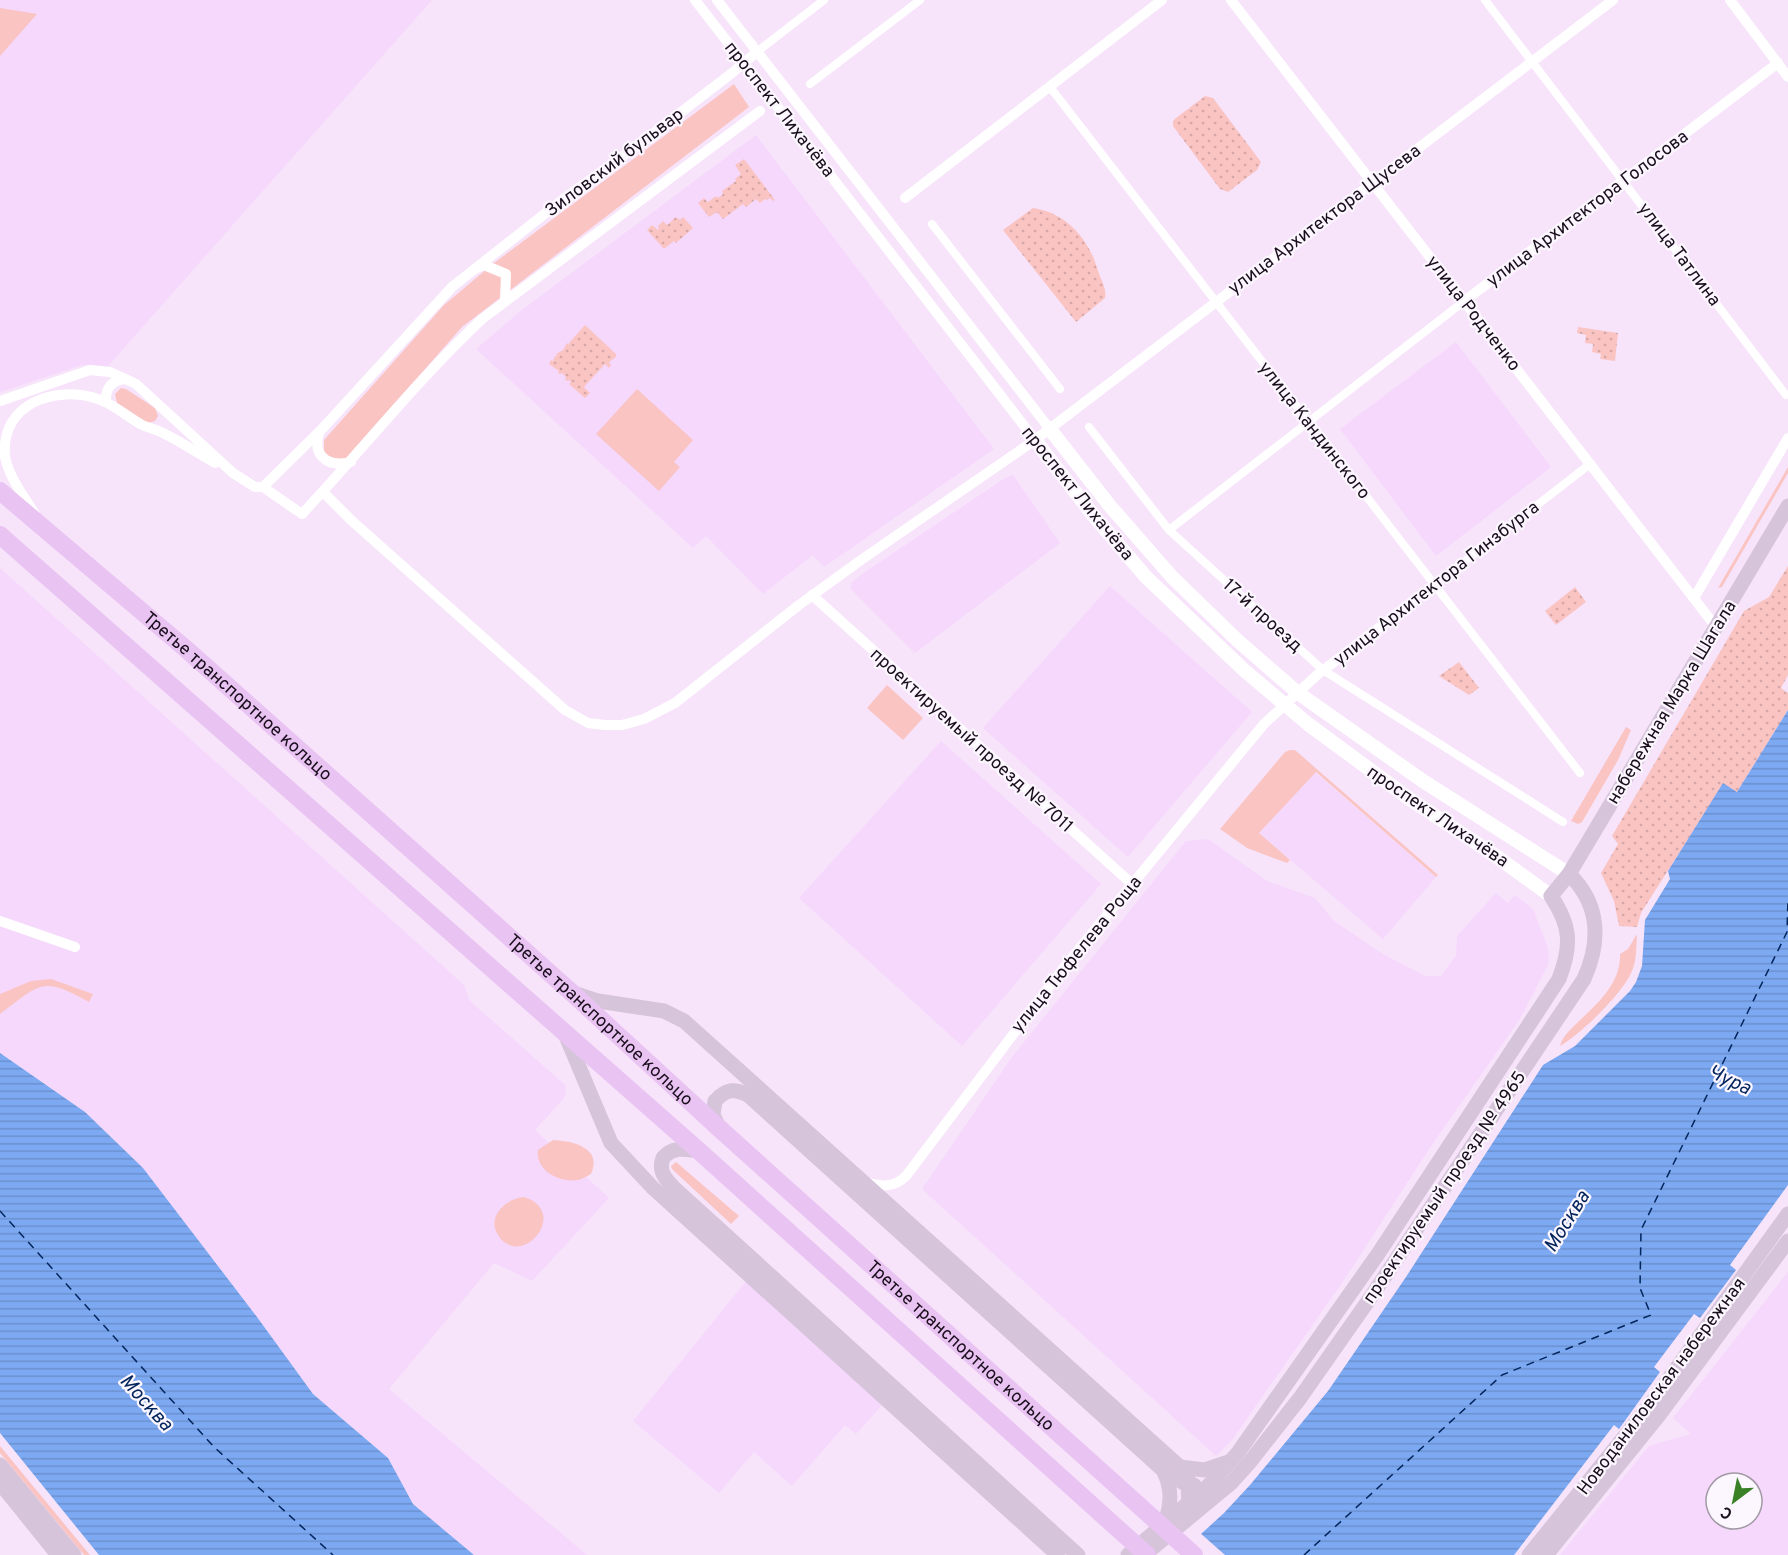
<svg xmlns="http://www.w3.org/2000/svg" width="1788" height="1555" viewBox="0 0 1788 1555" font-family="Overpass,sans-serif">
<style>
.built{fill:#f5d8fc;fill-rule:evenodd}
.grass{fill:#fac4c3}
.park{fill:url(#park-dots)}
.water{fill:url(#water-rules)}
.pier{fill:#f7e4fb}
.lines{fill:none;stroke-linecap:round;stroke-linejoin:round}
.ferry{stroke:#03255c;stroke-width:1.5;stroke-dasharray:8 6;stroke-linecap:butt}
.pedestrian{stroke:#fff;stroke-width:8}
.minor{stroke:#fff;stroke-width:10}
.tertiary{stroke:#fff;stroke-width:14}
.secondary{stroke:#d6c4db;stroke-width:15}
.primary{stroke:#e9c3f2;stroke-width:18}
.labels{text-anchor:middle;stroke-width:4.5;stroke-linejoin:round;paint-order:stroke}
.street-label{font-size:18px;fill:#190e1c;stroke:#fcf6fe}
.water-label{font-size:20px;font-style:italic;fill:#03255c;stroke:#fcf6fe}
</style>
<defs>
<pattern id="park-dots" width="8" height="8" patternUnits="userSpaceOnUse" patternTransform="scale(1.5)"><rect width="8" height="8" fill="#fac4c3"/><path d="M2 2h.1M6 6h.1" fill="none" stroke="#d6a7a7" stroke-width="1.8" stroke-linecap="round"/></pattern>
<pattern id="water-rules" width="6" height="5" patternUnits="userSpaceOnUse" patternTransform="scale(1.5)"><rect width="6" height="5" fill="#7ca9f2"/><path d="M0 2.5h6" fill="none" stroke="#6b90cf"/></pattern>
</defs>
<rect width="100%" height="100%" fill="#f7e4fb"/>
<!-- built -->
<g class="built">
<path d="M0 0H432L108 366 82 365 0 392Z"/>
<path d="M756 135 994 449 824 567 813 555 763 594 706 536 693 548 476 349 522 310Z"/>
<path d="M1456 342 1551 467 1436 556 1340 429Z"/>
<path d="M1013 475 1060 543 915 653 850 588 852 582 868 570 1005 478Z"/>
<path d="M0 568 464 985 470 1001 565 1085 566 1091 564 1098 535 1130 609 1198 532 1281 494 1263 389 1389 587 1555H474L413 1504 388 1458 313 1394 257 1317 143 1168 85 1112 0 1053Z"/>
<path d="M1110 586 1252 712 1128 857 983 728Z"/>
<path d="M941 741 1101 884 962 1046 799 898Z"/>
<path d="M1315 772 1436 877 1383 939 1259 833Z"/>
<path d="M1208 839 1267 881 1315 898 1334 921 1383 954 1425 976H1441L1456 956 1457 936 1496 893 1508 903 1515 895 1533 909 1548 948 1549 963 1520 1019 1429 1149 1344 1280 1232 1440 1216 1456 922 1189 1012 1057 1186 841Z"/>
<path d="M1788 1272V1555H1560L1649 1446 1691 1434 1673 1418ZM1716 1483H1752V1519H1716Z"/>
<path d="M747 1280 883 1404 856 1434 845 1425 792 1486 754 1452 719 1493 633 1421Z"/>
</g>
<!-- grass -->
<g class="grass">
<path d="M0 8 37 14 0 56Z"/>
<path d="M734 84 749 107 462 327 345 460 329 457 324 451V440L444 305 494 263Z"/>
<path d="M121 388 126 389 155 408 158 416 155 421 148 423 117 403 115 394Z"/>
<path d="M637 389 693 440 674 462 680 467 659 491 596 434Z"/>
<path d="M1788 467V473L1722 587 1718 588Z"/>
<path d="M887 685 923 718 903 740 867 708Z"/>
<path d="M1626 727 1631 730 1618 760 1582 822 1578 824 1571 821Z"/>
<path d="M1290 750H1295L1438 875 1436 877 1316 772 1259 833 1290 860 1287 863 1247 848 1220 829 1285 752Z"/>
<path d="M1637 934C1636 947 1637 959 1632 971 1624 992 1580 1035 1560 1046 1562 1037 1570 1030 1577 1023 1597 1004 1621 984 1620 954L1628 949Z"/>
<path d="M51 979 93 994 89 1002C42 975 40 984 0 1014V994L31 981Z"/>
<path d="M553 1140C573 1141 603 1148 591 1174 587 1176 582 1179 578 1180 559 1183 535 1170 538 1150Z"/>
<path d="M676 1162 739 1216 731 1224 672 1169 671 1166Z"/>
<path d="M524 1197C571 1212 521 1271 498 1235 486 1216 507 1198 524 1197Z"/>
<path d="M0 1446 90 1555H84L0 1453Z"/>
</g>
<!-- park -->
<g class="park">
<path d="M1205 96 1213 98 1261 162 1257 170 1228 192 1220 189 1173 126V121L1176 118Z"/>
<path d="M744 159 775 200 773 201 770 198 767 200 765 199 760 203 756 199 746 207 743 204 723 219 717 212 709 217 698 203 704 198 708 202 716 196 718 198 723 194 722 191 736 181 735 179 741 174 735 165Z"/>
<path d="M1033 208C1067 213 1089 239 1098 271 1101 280 1107 288 1105 298L1076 322 1003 230Z"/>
<path d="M676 217 680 220 683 217 693 228 676 243 674 241 664 249 647 230 652 225 658 230 659 228 658 226 663 221 667 225Z"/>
<path d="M585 325 616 354V357L609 362 611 365 609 368 605 364 584 387 590 393 585 398 569 384 571 382 569 380 567 381 565 379 566 377 562 373 560 374 558 373 559 371 549 364 551 360 553 361 555 356H558L556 354 563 350 567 343 569 345V343Z"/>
<path d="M1578 327 1618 333 1615 361 1600 359 1601 354 1592 352 1593 344 1585 343 1586 335 1577 333Z"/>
<path d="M1788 566V675L1781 688 1788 693V710L1737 792 1723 784 1641 913 1637 927 1619 926 1614 901 1601 873 1618 844 1612 836 1744 611 1769 597Z"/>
<path d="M1575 587 1586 602 1556 625 1545 611Z"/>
<path d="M1459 662 1479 688 1469 695 1439 676Z"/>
</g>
<!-- water -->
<g class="water">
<path d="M1788 710V1185L1730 1265 1736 1270 1700 1318 1694 1314 1654 1367 1660 1372 1619 1429 1614 1425 1514 1555H1178L1224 1513 1250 1485 1328 1391 1406 1277 1543 1065 1575 1046 1630 991 1636 982 1642 966 1645 920 1670 879 1668 871 1723 783 1737 792Z"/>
<path d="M0 1053 85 1112 143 1168 257 1317 313 1394 388 1458 413 1504 474 1555H99L0 1433Z"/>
</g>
<!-- pier -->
<path class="pier" d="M1199 1532 1225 1555H1175Z"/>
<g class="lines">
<!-- ferry -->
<g class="ferry">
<path d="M0 1211 214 1447 333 1555"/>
<path d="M1304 1555 1502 1375 1651 1315 1640 1288 1641 1230 1787 932 1788 899"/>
</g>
<!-- pedestrian -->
<g class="pedestrian">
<path d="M1485 0 1786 395"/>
<path d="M758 51 824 0"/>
<path d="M810 84 920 0"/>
<path d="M1050 87 1580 773"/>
<path d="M932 224 1060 389"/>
<path d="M1089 427 1169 530 1323 670 1563 822"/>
<path d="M1169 530 1467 299"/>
<path d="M1415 600 1590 464"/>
</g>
<!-- minor -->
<g class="minor">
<path d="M695 0 1035 440"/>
<path d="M717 0 1049 428"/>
<path d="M1231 0 1716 627"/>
<path d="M1730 0 1788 77"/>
<path d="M905 198 1162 0"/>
<path d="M475 269 484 265 506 274 505 300"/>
<path d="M1467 299 1778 63"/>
<path d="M0 401 90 370 110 372 136 384 233 473 255 487H263L322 429 452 287 566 197 637 146 732 73 758 51"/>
<path d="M106 402C105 388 112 380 126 379"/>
<path d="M320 431C311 455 327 468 351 462"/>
<path d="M263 487 302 514C363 449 418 379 482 319L760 111"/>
<path d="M323 492 352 521 565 710 588 723 605 725H622L644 719 675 703 799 605 861 560 1035 440 1613 0"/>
<path d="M35 514C24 497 9 477 5 457 0 402 57 385 98 399 114 404 127 417 142 425 149 428 156 429 163 433 181 442 198 453 215 463"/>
<path d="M812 595 1132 884"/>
<path d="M1694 598 1788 438"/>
<path d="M0 921 75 947"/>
<path d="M864 1182C881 1186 893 1189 906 1176L1065 966 1264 724 1317 675 1415 600"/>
</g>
<!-- tertiary -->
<g class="tertiary">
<path d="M1049 428 1110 506 1172 577 1237 640 1298 693 1423 781 1569 874"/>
<path d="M1035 440 1093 515 1146 577 1245 671 1308 724 1411 800 1493 854 1551 896"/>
</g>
<!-- secondary -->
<g class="secondary">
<path d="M574 993 598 1001 664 1011 684 1021 1180 1467 1188 1479 1189 1507"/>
<path d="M566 1036 611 1143 652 1187 1058 1555"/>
<path d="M720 1129 713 1115 715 1101C726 1089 734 1088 748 1095L1163 1470 1184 1483 1194 1485"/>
<path d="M699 1151C685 1149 673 1146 663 1158 658 1171 665 1178 673 1187L1078 1555"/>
<path d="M0 1465 74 1555"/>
<path d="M1180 1467 1204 1470 1228 1462"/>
<path d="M1163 1470C1172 1487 1172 1503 1165 1522"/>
<path d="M0 1483 58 1555"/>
<path d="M1128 1555 1208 1486 1237 1454 1378 1254 1559 979C1572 945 1571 926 1551 896L1569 874 1788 506"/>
<path d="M1144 1555 1231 1483 1249 1463 1300 1398 1373 1294 1584 979C1601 941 1600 904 1569 874"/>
<path d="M1529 1555 1650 1405 1788 1214"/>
<path d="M1546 1555 1659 1415 1788 1241"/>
</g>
<!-- primary -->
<g class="primary">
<path id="s1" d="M0 491 186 649 571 992 720 1129 1194 1555"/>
<path d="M0 535 699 1151 1147 1555"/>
</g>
</g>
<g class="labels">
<!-- street labels -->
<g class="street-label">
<text transform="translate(780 109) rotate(52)" y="6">проспект Лихачёва</text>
<text transform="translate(614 162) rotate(-37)" y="6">Зиловский бульвар</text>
<text transform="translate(1587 208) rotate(-37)" y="6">улица Архитектора Голосова</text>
<text transform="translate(1324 219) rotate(-37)" y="6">улица Архитектора Щусева</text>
<text transform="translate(1680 254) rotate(53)" y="6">улица Татлина</text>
<text transform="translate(1474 313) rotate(52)" y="6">улица Родченко</text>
<text transform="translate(1315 430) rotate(52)" y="6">улица Кандинского</text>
<text transform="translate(1078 493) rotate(51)" y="6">проспект Лихачёва</text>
<text transform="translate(1436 583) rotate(-38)" y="6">улица Архитектора Гинзбурга</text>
<text transform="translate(1263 615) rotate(42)" y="6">17-й проезд</text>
<text dy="6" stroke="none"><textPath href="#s1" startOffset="314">Третье транспортное кольцо</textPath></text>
<text transform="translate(1671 702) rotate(-59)" y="6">набережная Марка Шагала</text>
<text transform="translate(972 740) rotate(42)" y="6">проектируемый проезд № 7011</text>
<text transform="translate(1438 816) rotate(34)" y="6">проспект Лихачёва</text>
<text transform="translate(1076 954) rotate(-51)" y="6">улица Тюфелева Роща</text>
<text dy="6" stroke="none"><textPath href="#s1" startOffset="800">Третье транспортное кольцо</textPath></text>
<text transform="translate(1444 1187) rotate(-56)" y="6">проектируемый проезд № 4965</text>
<text dy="6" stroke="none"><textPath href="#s1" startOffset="1286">Третье транспортное кольцо</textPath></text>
<text transform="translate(1661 1386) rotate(-53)" y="6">Новоданиловская набережная</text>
</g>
<!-- water labels -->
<g class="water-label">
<text transform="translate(1730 1079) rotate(25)" y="7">Чура</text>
<text transform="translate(1566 1221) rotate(-58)" y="7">Москва</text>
<text transform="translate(147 1402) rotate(48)" y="7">Москва</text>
</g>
</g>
<!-- north arrow -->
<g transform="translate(1734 1501) rotate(212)"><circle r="28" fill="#fcf6fe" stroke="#a199a4" stroke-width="1.5"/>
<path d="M0-4.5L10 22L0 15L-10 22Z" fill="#398026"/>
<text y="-9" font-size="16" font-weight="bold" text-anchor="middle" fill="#190e1c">С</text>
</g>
</svg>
